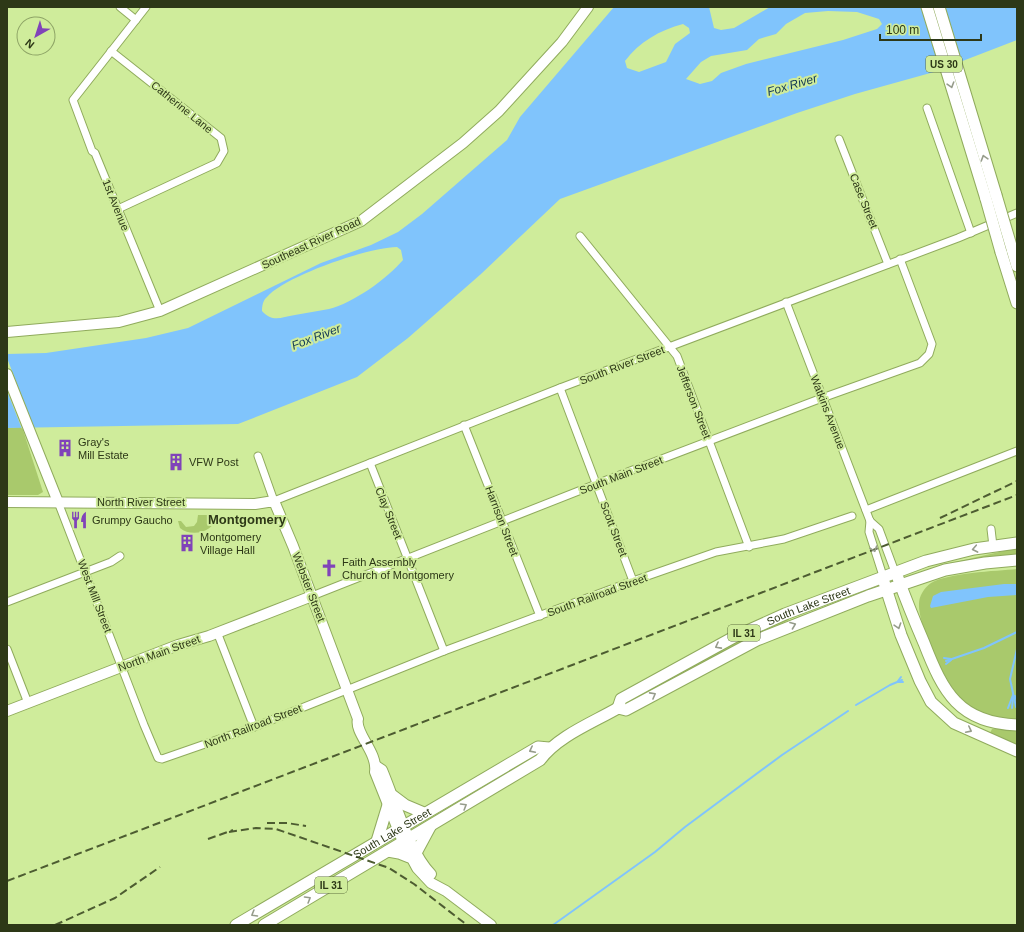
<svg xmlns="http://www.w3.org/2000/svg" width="1024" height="932" viewBox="0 0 1024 932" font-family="Arial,sans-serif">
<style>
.green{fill:#a9c96c}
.water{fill:#80c4fc;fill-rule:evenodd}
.pier{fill:#cfec9b}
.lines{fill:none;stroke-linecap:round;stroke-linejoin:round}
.stream{stroke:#80c4fc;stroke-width:2}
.street-casing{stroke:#90ab5d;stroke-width:9}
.secondary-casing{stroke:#90ab5d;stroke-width:12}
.primary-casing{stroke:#90ab5d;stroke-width:13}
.street{stroke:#fff;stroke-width:7}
.secondary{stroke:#fff;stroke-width:10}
.primary{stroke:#fff;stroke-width:11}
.rail{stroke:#4d5c31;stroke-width:2;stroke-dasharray:8 4;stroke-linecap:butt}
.primary-bridge-casing{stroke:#90ab5d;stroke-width:13;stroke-linecap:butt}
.primary-bridge{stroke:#fff;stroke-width:11}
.oneway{stroke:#969c8b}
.labels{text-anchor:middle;stroke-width:4;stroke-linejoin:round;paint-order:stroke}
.shield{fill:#cfec9b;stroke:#5e6e3f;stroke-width:1}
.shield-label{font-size:10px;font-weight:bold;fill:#2d3817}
.street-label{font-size:11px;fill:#2d3817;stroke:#cfec9b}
.poi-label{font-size:11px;fill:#2d3817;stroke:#cfec9b;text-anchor:start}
.water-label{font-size:12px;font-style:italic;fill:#133854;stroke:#cfec9b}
.quarter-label{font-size:13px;font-weight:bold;fill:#2d3817;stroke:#cfec9b}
</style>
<rect width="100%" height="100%" fill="#cfec9b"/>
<!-- green -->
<g class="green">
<path d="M22 427 43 492 38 495H7V428Z"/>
<path d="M198 515H217C215 532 192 538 180 528L178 521H181L186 527 194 526 197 522Z"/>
<path d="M1017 548V555L947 566 946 564Z"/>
<path d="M1017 569V720C999 719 980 715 966 704 948 689 918 627 919 604 919 596 924 588 931 583 947 573 996 571 1017 569Z"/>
<path d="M788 618 789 620 731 648 643 696 641 694 739 640Z"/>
<path d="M992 729H1017V746L989 735Z"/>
<path d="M540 752H542L491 784 490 783 526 759Z"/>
</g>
<!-- water -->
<g class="water">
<path d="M614 7H709L714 28 721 30 734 28 770 7H1017V40L934 72 855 94 797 113 560 199 481 274 408 338 357 377 251 419 238 424 7 428V354L46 353 146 338 188 328 321 263 371 245 398 232 422 214 507 140 520 117ZM828 11 857 12 879 19 882 24 877 29 843 40 746 64 721 73 712 81 700 84 686 79 701 62 711 56 747 50 759 39 776 34 786 24 805 13ZM683 24 689 28 690 33 675 44 666 62 639 72 627 68 625 61C639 42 660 30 683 24ZM397 247 401 250 403 260C387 279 353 303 329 309 318 311 306 313 295 315 281 317 273 323 262 311 262 306 263 300 267 297 285 276 369 247 397 247Z"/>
<path d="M1004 584H1017V595L988 597 931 608 930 606 933 596 941 592Z"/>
</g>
<!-- pier -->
<path class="pier" d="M7 358 34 428 22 429 7 391Z"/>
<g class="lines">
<!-- stream -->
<g class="stream">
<path d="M944 658 951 659"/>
<path d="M946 661 984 648 1017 632"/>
<path d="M946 664 951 660"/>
<path d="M898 681 901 677"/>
<path d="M898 682H903"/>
<path d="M1015 696 1017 701"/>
<path d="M856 705 890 685 902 680"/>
<path d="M1016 707 1010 679 1017 649"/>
<path d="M1008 708 1013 695"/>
<path d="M1012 708 1013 697"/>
<path d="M553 925 655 852 685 827 782 755 848 711"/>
</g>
<!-- street casing -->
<g class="street-casing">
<g id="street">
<path d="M120 7 136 20"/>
<path d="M146 7 73 100 92 151 95 153 160 311"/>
<path d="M111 51 221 138 224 151 217 163 118 209"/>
<path d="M927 108 971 233"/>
<path d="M839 139 888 264"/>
<path d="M580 236 677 356 749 547"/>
<path d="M786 302 870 521 879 529 895 572"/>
<path d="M560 388 633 581"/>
<path d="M464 425 540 616"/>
<path d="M258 456 274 501 560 388 958 238 1017 213"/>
<path d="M370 463 444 651"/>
<path d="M58 502 144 725 158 758 162 759 254 727 444 651 633 581 716 552 784 539 852 516"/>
<path d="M866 510 1017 451"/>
<path d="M870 521 869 532 883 576"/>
<path d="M991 529 993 546"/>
<path d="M312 596 604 481 822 398 920 363 929 354 932 344 900 259"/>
<path d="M7 602 111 562 120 556"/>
<path d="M217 632 254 727"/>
<path d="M7 649 28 703"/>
</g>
</g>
<!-- secondary casing -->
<g class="secondary-casing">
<g id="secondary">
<path d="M7 332 119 322 160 311 361 221 463 143 499 111 562 42 588 7"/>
<path d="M7 374 58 502"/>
<path d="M7 502 255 504 274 501 293 546 358 719C354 733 378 752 375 772L403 842 417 868 431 883 446 891 491 925"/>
<path d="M7 711 178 645 209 636 312 596"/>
<path d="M376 766 382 770C394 798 410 854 431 874"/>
</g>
</g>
<!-- primary casing -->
<g class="primary-casing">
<g id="primary">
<path d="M927 7 986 199"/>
<path d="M939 7 996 195"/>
<path d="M1012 249 1017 266"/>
<path d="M1001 252 1017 303"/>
<path d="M898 578C906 600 915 622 924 643 943 692 959 723 1017 725"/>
<path d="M884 582 901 635 920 681 931 702 954 723 1017 751"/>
<path id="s1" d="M618 708 621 699 734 637 785 614 926 561 974 549 1017 543"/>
<path d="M393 796 405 805 424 813"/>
<path d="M377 841 388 805"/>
<path d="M388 851 399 853 409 857"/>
<path d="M416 853 430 827"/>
<path id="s2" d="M236 925 538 747 549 748"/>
<path d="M264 925 540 760C558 736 592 723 618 708L626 710 757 640 868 596 945 570 985 563 1017 560"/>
</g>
</g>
<!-- street -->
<use href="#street" class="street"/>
<!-- secondary -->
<use href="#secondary" class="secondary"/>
<!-- primary -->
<use href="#primary" class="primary"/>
<!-- rail -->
<g class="rail">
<path d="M940 518 1017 481"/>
<path d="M267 823H287L306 826"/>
<path d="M229 832 256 828 276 829 389 868 414 884 467 925"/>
<path d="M208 839 233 830"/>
<path d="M7 881 1017 495"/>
<path d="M55 925 115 898 160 867"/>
</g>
<!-- primary-bridge casing -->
<g class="primary-bridge-casing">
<g id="primary-bridge">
<path d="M996 195 1012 249"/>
<path d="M986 199 1001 252"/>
</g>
</g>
<!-- primary-bridge -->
<use href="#primary-bridge" class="primary-bridge"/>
</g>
<!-- one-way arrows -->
<defs><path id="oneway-chevron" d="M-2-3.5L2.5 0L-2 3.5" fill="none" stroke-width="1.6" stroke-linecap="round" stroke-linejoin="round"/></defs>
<g class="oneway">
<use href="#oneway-chevron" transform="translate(951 85) rotate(73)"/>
<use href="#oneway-chevron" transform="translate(984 158) rotate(-107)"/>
<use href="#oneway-chevron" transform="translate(874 549) rotate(71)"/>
<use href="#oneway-chevron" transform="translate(975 549) rotate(169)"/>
<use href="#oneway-chevron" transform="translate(793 625) rotate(-21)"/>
<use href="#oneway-chevron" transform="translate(898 626) rotate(72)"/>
<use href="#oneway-chevron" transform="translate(718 646) rotate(152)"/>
<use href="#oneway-chevron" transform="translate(653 695) rotate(-29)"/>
<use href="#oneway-chevron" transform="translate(969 730) rotate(27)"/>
<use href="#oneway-chevron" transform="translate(532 750) rotate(153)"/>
<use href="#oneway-chevron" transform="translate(464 806) rotate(-31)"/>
<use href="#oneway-chevron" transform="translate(308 899) rotate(-31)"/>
<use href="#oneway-chevron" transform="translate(254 914) rotate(149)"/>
</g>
<!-- icons -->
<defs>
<g id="building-bare" transform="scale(1.38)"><path d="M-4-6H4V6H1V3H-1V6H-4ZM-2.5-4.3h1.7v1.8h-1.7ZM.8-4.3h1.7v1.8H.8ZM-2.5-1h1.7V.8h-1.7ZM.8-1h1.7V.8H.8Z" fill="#8043b9" stroke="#cfec9b" stroke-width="2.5" paint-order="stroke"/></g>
<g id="restaurant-bare" transform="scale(1.38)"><path d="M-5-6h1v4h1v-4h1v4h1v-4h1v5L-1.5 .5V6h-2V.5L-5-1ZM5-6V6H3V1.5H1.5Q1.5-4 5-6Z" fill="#8043b9" stroke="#cfec9b" stroke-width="2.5" paint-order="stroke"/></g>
<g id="church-bare" transform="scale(1.38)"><path d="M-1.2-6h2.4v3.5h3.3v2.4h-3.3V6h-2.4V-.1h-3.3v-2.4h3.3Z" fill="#8043b9" stroke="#cfec9b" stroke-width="2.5" paint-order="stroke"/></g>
</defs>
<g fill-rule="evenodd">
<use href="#building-bare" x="65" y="448"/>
<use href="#building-bare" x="176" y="462"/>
<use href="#restaurant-bare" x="79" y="520"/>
<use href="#building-bare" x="187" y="543"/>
<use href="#church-bare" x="329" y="568"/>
</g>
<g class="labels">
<!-- shield labels -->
<g class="shield">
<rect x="926" y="56" width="36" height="16" rx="3"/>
<rect x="728" y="625" width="32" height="16" rx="3"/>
<rect x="315" y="877" width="32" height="16" rx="3"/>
</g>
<g class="shield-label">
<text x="944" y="68">US 30</text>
<text x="744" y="637">IL 31</text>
<text x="331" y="889">IL 31</text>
</g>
<!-- street labels -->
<g class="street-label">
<text transform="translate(182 107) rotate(39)" y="4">Catherine Lane</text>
<text transform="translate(864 201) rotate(68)" y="4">Case Street</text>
<text transform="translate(116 205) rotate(68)" y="4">1st Avenue</text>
<text transform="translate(311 243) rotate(-25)" y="4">Southeast River Road</text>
<text transform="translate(622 365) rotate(-21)" y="4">South River Street</text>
<text transform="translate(694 402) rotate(69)" y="4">Jefferson Street</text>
<text transform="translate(828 412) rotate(69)" y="4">Watkins Avenue</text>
<text transform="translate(621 475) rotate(-21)" y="4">South Main Street</text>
<text x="141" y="506">North River Street</text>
<text transform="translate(389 513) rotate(68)" y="4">Clay Street</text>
<text transform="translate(502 521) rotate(69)" y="4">Harrison Street</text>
<text transform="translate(614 529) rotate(69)" y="4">Scott Street</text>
<text transform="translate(309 587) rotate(69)" y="4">Webster Street</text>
<text transform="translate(597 595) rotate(-20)" y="4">South Railroad Street</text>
<text transform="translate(95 596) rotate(69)" y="4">West Mill Street</text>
<text dy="4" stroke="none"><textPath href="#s1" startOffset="219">South Lake Street</textPath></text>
<text transform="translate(159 653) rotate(-20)" y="4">North Main Street</text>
<text transform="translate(253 726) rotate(-21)" y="4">North Railroad Street</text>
<text dy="4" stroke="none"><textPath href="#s2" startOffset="181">South Lake Street</textPath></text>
</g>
<!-- poi labels -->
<g class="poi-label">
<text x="78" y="446">Gray's<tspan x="78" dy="13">Mill Estate</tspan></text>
<text x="189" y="466">VFW Post</text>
<text x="92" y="524">Grumpy Gaucho</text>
<text x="200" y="541">Montgomery<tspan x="200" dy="13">Village Hall</tspan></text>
<text x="342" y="566">Faith Assembly<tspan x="342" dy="13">Church of Montgomery</tspan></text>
</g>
<!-- water labels -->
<g class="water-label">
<text transform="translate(792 85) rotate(-16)" y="4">Fox River</text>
<text transform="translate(316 337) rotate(-21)" y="4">Fox River</text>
</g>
<!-- quarter labels -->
<g class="quarter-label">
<text x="247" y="524">Montgomery</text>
</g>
</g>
<!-- border -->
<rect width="1024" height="932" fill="none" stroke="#2d3817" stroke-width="16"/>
<!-- north arrow -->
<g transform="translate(36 36) rotate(219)"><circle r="19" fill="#cfec9b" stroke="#8ea466"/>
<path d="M0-3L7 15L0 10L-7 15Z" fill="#8043b9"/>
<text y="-6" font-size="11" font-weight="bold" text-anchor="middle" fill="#2d3817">N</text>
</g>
<!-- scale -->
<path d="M880 34v6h101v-6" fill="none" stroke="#2d3817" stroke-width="2"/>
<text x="886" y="34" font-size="12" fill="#2d3817" stroke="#cfec9b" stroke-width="3" paint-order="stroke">100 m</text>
</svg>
